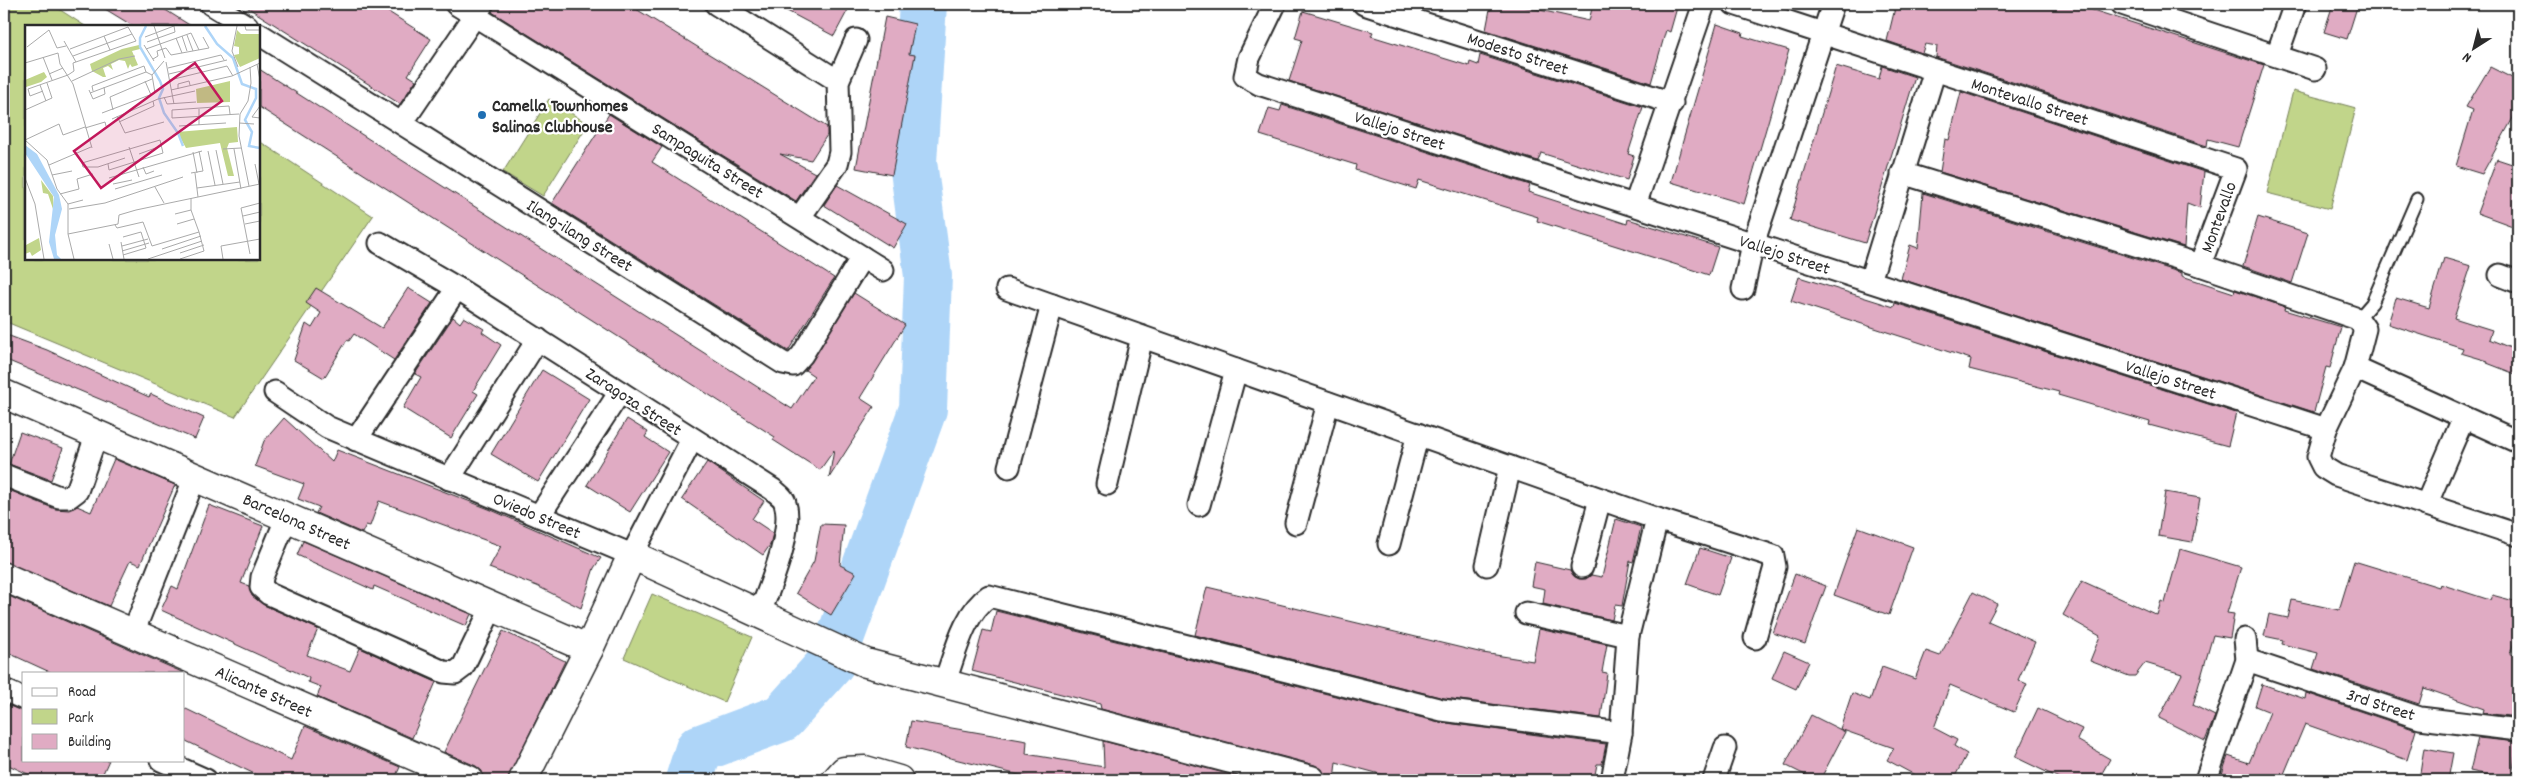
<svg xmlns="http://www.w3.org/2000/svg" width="2522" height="784" viewBox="0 0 2522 784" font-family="Dekko,sans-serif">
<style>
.green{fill:#c1d58a;stroke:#76805a}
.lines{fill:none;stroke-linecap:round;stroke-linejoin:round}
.river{stroke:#aed5f8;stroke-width:48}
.building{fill:#e0abc3;stroke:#2b2b2b}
.service-casing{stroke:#2b2b2b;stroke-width:15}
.minor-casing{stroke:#2b2b2b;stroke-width:25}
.tertiary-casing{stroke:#2b2b2b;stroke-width:31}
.service{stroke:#fff;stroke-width:11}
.minor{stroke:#fff;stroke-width:21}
.tertiary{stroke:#fff;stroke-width:28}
.poi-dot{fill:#1f6fb2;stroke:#fff;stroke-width:2}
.labels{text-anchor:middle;stroke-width:4.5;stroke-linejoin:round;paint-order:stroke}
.street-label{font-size:18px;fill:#2b2b2b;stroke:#fff}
.poi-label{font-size:18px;font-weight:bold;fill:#2b2b2b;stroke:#fff;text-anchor:start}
.inset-river{fill:none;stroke:#aed5f8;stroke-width:2.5}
.inset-road{fill:none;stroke:#aaa;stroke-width:1}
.view{fill:#c2185b;fill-opacity:0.15;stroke:#c2185b;stroke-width:2.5}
.inset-edge{fill:none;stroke:#2b2b2b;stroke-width:2.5}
</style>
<rect width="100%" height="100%" fill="#fff"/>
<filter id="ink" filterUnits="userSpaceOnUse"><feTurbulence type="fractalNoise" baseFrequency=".02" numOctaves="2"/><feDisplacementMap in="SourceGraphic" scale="10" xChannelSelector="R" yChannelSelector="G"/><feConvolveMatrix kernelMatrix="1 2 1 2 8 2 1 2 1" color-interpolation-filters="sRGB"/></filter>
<g filter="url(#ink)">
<!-- green -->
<g class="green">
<path d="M4 4H51L85 26H26V259H259V141L373 216 235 417 4 321Z"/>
<path d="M914 4H937L930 28 916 20Z"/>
<path d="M2293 91 2356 108 2330 209 2267 193Z"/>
<path d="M549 99 588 124 543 196 503 172Z"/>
<path d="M652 594 752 637 724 702 624 658Z"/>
</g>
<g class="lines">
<!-- river -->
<path class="river" d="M689 780 699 749 782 718 831 663 923 409 928 276 913 162 923 4"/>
</g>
<!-- building -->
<g class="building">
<path d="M97 4H156L191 26H133Z"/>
<path d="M242 4H376L431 39 408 75 416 80 400 104Z"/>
<path d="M494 4H628L827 127V135L811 160 780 154 815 173 796 201 492 12Z"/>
<path d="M774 4H851L834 36Z"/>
<path d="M1491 4H1513L1589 21 1593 4H1678L1670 32 1666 30 1651 83 1486 30Z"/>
<path d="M1896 4H2074L2264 65 2238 147 2208 139 2207 146 1936 57 1937 46 1925 44 1922 53 1887 41Z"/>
<path d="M2333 4H2358L2347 39 2324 32Z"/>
<path d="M1303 11 1373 32 1371 36 1469 66 1470 62 1478 65 1480 55 1643 107 1628 154 1634 156 1627 180 1541 153 1538 161 1289 81 1302 40 1295 38Z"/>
<path d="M885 17 915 24 909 54 915 55 892 175 856 168Z"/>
<path d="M1717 24 1743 33 1742 36 1789 50 1744 204 1671 182Z"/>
<path d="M1836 66 1879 79 1882 66 1915 77 1865 243 1790 220Z"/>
<path d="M2490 67 2518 81V109L2482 174 2456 166 2473 110 2466 107Z"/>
<path d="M259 69 792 409 814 376 805 370 854 293 905 325 860 398 874 407 829 478 834 450 820 470 773 440 775 437 259 107Z"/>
<path d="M1961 92 2204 172 2200 208 2187 203 2184 247 1940 172 1945 139 1949 140Z"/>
<path d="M1282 105 1530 185 1528 192 1559 202 1627 224 1628 219 1718 247 1709 275 1537 221 1538 217 1419 180 1416 189 1355 170 1356 165 1260 135 1269 108 1280 111Z"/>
<path d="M609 114 662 147 652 162 834 278 788 351 552 203Z"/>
<path d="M2497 159 2518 166V228L2477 213Z"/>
<path d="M837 185 907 224 893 248 824 205Z"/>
<path d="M1923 193 2182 273V276L2234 293 2235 290 2285 307 2284 310 2341 327 2330 368 2326 367 2314 412 1901 279 1910 245 1918 248Z"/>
<path d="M2258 217 2308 233 2292 283 2243 266Z"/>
<path d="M2444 258 2471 266 2454 318 2492 330 2489 339 2518 351V375L2487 363 2488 361 2461 353 2463 348 2388 324 2396 298 2429 308Z"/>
<path d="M1799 277 1894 307 1895 303 2236 413 2228 446 2149 425 2150 422 2058 395 2059 392 1969 369 1971 359 1791 301Z"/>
<path d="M316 288 382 328 408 288 432 303 394 360 354 334 349 341 347 340 324 378 294 360 306 324 312 328 321 313 306 303Z"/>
<path d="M453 317 460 323 464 317 484 329 482 332 501 345 473 391 478 394 451 438 403 408 421 377 415 374Z"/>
<path d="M4 334 47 350 149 397 151 394 204 418 195 439 4 359Z"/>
<path d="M542 370 589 399 538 482 491 454Z"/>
<path d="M284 418 332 462 337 450 489 509 601 558 594 568 581 608 537 586 489 568 501 546 379 501 370 526 366 525 362 533 316 513 319 507 298 499 304 484 255 466 264 441Z"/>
<path d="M627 419 648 432 645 437 668 452 630 512 587 485Z"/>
<path d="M20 432 63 448 51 480 9 464Z"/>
<path d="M114 459 175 485 140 565 130 561 109 606 4 562V488L55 509 69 510 77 506 91 512Z"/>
<path d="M707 462 764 501 752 519 773 533 770 545 763 555 682 499Z"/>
<path d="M2165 492 2200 498 2192 542 2158 536Z"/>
<path d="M209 505 263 526 241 583 249 586 252 596 264 605 318 629 307 655 350 671 360 648 436 682 412 738 317 697 321 687 308 682 309 678 161 610 172 586 178 589Z"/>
<path d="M1616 519 1641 527 1633 562 1630 561 1622 606 1615 605 1612 620 1543 604 1545 589 1531 586 1535 562 1570 570 1574 576 1579 579H1586L1591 575 1602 577Z"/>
<path d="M821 524 844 525 840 565 856 573 831 615 796 593 814 561Z"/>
<path d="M1858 527 1913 547 1889 615 1834 595Z"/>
<path d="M303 541 471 614 466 626 374 586 373 590 297 555Z"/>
<path d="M1700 548 1731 558 1718 595 1687 584Z"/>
<path d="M2180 549 2241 567 2227 613 2234 614 2230 638 2213 635 2193 705 2215 716 2205 741 2159 718 2182 674 2145 663 2135 676H2129L2090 661 2100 636 2063 615 2082 581 2157 615 2161 601 2165 603Z"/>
<path d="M2354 561 2439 587 2440 584 2490 600 2492 595 2518 602V631L2510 654 2518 656V717L2483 713 2484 709 2424 688 2419 704 2313 669 2318 653 2282 644 2283 640 2264 636 2269 614 2288 618 2292 600 2339 610Z"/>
<path d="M1795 574 1826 586 1805 644 1773 633Z"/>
<path d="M1207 587 1483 653 1533 661 1539 629 1607 644 1602 672 1607 673 1601 718 1444 698 1195 635Z"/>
<path d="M1973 592 1997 604 1988 621 2035 642 2018 680 2027 684 2014 712 1950 685 1934 728 1957 740 1954 746 1967 754 1953 780H1924L1887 760 1894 748 1840 729 1852 693 1870 700 1882 667 1915 679 1926 651 1940 656Z"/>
<path d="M4 594 184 673H52L4 651Z"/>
<path d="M996 611 1439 722 1606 744 1602 764H1597L1594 780H1402L1336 762 1334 780H1326L1322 769 1315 765 1101 709 1100 704 972 671 983 630 991 632Z"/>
<path d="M503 631 565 661 507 780H484L482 771 476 766 444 752Z"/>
<path d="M1784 651 1809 662 1796 689 1772 678Z"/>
<path d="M2262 684 2305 699 2306 693 2416 730 2407 760 2305 724 2284 774 2290 776 2289 780H2220L2228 756 2249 763 2270 712 2255 706Z"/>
<path d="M4 704 24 711V760H109L100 780H41L4 763Z"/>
<path d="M184 708 291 760 305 726 400 767 394 780H267L184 740Z"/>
<path d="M2038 708 2082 729 2077 740 2110 759 2098 780H2063L2015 757Z"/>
<path d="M1811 715 1845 732 1820 780H1815L1785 765Z"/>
<path d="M911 721 1027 741 1026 754 1104 767 1103 741 1250 780H1039L906 747Z"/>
<path d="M2478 738 2518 742 2511 780 2470 771Z"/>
<path d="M2424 748 2453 753 2448 780H2419Z"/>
</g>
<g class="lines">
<!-- service casing -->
<g class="service-casing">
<path id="service" d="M2358 319 2372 303 2417 199"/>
</g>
<!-- minor casing -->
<g class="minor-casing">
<g id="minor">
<path d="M211 4 247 26"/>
<path d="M456 4 883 270"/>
<path d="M716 4 838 81"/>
<path d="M1275 4 1249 58 1245 76 1259 84 2326 429"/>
<path d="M1364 4 1672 103"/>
<path d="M1734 4 2236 169 2200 265"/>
<path d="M2122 4 2315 69"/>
<path d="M259 34 783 363 793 365 802 355 862 257"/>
<path d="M2277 55 2295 4"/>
<path d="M402 123 482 5"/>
<path d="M1902 173 2200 265 2358 319 2365 329 2355 368 2326 429 2318 457 2323 467 2336 475 2518 535"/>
<path d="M1635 205 1704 4"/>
<path d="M800 217 837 164 840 152 838 81 856 40"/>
<path d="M380 243 457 288 772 489C777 493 784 498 785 503 794 530 769 589 759 615"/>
<path d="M2500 275 2518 282"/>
<path d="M1870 281 1935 70"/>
<path d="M1007 289 1657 519 1628 636 1621 733 1612 780"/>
<path d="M1743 289 1753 244 1833 4"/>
<path d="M2355 368 2518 442"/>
<path d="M275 392 327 427 632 555 692 439"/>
<path d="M356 440 457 288"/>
<path d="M1009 467 1052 305"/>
<path d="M4 475 59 497H69L77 491 96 436"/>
<path d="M449 479 538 339"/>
<path d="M1107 484 1142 337"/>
<path d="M1199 505 1236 370"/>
<path d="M2426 505 2463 419"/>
<path d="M539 516 620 392"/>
<path d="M287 517 262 577 261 587 269 594 444 672 455 673 463 667 492 607"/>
<path d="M1657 519 1773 556 1775 567 1755 638"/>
<path d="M1296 523 1328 403"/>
<path d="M1389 544 1418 434"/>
<path d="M1487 565 1510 467"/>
<path d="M1582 567 1600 499"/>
<path d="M1526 613 1628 636"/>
<path d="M133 633 195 477"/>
<path d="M2247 660 2420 718 2518 730"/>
<path d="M944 684C955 655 963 614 989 596L1442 710 1621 733"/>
<path d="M4 690 24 699"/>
<path d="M161 760 206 780"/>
<path d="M1714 780 1725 748"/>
<path d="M2206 780 2247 660 2245 639"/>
</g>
</g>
<!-- tertiary casing -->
<g class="tertiary-casing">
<g id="tertiary">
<path d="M4 394 589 649"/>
<path d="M4 577 469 780"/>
<path d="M523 780 589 649 632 555 866 663 1311 780"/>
<path d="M836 780 844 771 865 770 899 780"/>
</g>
</g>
<!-- service -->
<use href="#service" class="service"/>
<!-- minor -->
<use href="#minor" class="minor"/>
<!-- tertiary -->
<use href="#tertiary" class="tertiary"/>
</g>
</g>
<!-- markers -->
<circle class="poi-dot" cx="482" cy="115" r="5"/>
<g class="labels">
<!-- street labels -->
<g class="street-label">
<text transform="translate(1518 53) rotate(18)" y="6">Modesto Street</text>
<text transform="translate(2030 101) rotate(18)" y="6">Montevallo Street</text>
<text transform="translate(1400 130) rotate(18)" y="6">Vallejo Street</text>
<text transform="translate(708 160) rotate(32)" y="6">Sampaguita Street</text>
<text transform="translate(2218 217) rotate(-70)" y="6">Montevallo</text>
<text transform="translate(580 235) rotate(32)" y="6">Ilang-ilang Street</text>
<text transform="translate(1785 254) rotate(18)" y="6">Vallejo Street</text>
<text transform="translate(2171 379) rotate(18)" y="6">Vallejo Street</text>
<text transform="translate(634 401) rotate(33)" y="6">Zaragoza Street</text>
<text transform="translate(537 515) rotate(23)" y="6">Oviedo Street</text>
<text transform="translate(297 521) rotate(24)" y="6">Barcelona Street</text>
<text transform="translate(264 691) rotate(24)" y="6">Alicante Street</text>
<text transform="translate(2381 704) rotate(18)" y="6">3rd Street</text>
</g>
<!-- poi labels -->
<g class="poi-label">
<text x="492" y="111">Camella Townhomes<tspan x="492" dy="21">Salinas Clubhouse</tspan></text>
</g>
</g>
<!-- overview -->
<g transform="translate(25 25)">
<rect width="235" height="235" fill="#fff"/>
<path d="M212 5 216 9H235V33L215 42 209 30 214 29V22L209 21ZM114 20 115 24 107 26 113 40 107 42 105 39 103 44 100 36 94 35 86 39 88 45 83 41 78 43 81 52H78L67 46 65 39 97 24ZM19 47 22 52 16 57 1 62 0 55ZM205 56V77L172 78 171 64ZM212 102 213 117 204 118 202 123 209 151H203L195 118 161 123 152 107ZM16 155 28 171 29 187 23 169 18 168ZM14 213 16 225 7 231 5 227 0 229 1 220Z" fill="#c1d58a"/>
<path d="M0 120 12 129 34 170 37 184 30 210 32 230 36 234H29L24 217 29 172 0 128Z" fill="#aed5f8"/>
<path class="inset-river" d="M121 1 115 13V22L135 56 138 64 134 73 139 88 153 108 158 121M180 1 192 19 208 33 217 59 231 64V73L220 95 227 107 224 121 235 123"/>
<path class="inset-road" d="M129 1 140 33M212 1 207 26 213 42M220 1 221 5H235M162 10 168 26M79 11 85 25M157 11 162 26M120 12 149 1M151 13 157 28M39 16 51 37M122 17 150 7 149 1M119 20 129 36M2 22 24 5 32 23 41 21M121 24 166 8 174 25M48 31 107 9M18 32 27 55M128 34 133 31 132 26 141 23 146 30 184 23 178 12M141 37 149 79M0 38 33 28 35 39 48 59 67 123M232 39 235 55M143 43 196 30 199 35M24 49 38 43M144 49 202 35M145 55 202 41 208 51M47 56 94 34 110 31M120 56 126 70M15 60 21 76M153 64V59L164 56 165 60M64 65 68 74 80 69 79 62M146 65 207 51 235 38M18 66 5 71 3 64 43 50 49 46 48 38 111 16 103 2 45 24M68 66 67 61 119 41 121 47M65 68 121 47 127 50M139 72 142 79 171 77M235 81 227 92 235 93M174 84V100M0 85 27 73 22 58M88 85 85 72 127 54M77 88 130 68 127 50 139 36M92 91 100 108 139 97M147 93V85L204 81 205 89M147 93 214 89M87 94 133 74 170 66M94 97 129 81 128 76M214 98 229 99M154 101 201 98M60 103 80 97 81 101M0 115 34 99 38 110 60 102M0 115 22 135 32 164 43 179V209L49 234M104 122 114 152M198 124 216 123M209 124 216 164M191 125 198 159M183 126 190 160M168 127 172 148M114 129 136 121M83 139 84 145 138 128 135 115 57 138 58 142H73L100 133M230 139 234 159M24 140 66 122M118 142 121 149 129 146M166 148 178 146 174 126M170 148 173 172M27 150 47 146M0 153 10 179 19 234M84 153 177 126M88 159 107 155M224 161 214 111 215 89 223 76 226 58 225 42M130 162 139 178M172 163 215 157M90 164 137 150M35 169 54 164 52 154 68 149M166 173V185L174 207M43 179 58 175M44 184 80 178 158 152M150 189 166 185M218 191 235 187M152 199 169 194M220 199 235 196M90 200 92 203 118 197 127 221 174 207 179 226 155 234M43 209 93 199 94 190 111 185 235 159M98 212 116 207 121 223 98 230M96 217 99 234M84 219 88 234M97 221 123 214M137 224 176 211M97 226 124 218M155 228 179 220M225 229 216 183 235 178M123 234 177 216M198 234 196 221 235 214"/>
<path class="view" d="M170 38 197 76 76 163 49 126Z"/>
<rect width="235" height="235" class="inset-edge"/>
</g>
<!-- margin -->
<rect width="2522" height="784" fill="none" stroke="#fff" stroke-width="20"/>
<rect x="10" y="10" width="2502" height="764" fill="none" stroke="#2b2b2b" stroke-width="2" filter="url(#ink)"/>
<!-- legend -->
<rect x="22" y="672" width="162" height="90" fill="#ffffff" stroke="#aaaaaa"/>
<rect x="32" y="688" width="25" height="8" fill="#ffffff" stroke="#aaaaaa"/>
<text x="68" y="696" font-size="15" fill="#2b2b2b">Road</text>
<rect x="32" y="709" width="25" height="15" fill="#c1d58a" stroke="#aaaaaa"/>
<text x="68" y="722" font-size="15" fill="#2b2b2b">Park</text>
<rect x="32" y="734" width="25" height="15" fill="#e0abc3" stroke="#aaaaaa"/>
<text x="68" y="746" font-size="15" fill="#2b2b2b">Building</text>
<!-- north arrow -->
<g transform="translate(2474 48) rotate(216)" stroke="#ffffff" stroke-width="4" paint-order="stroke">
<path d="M0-4L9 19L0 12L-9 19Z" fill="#2b2b2b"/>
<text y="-8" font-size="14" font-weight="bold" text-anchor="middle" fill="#2b2b2b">N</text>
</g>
</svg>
